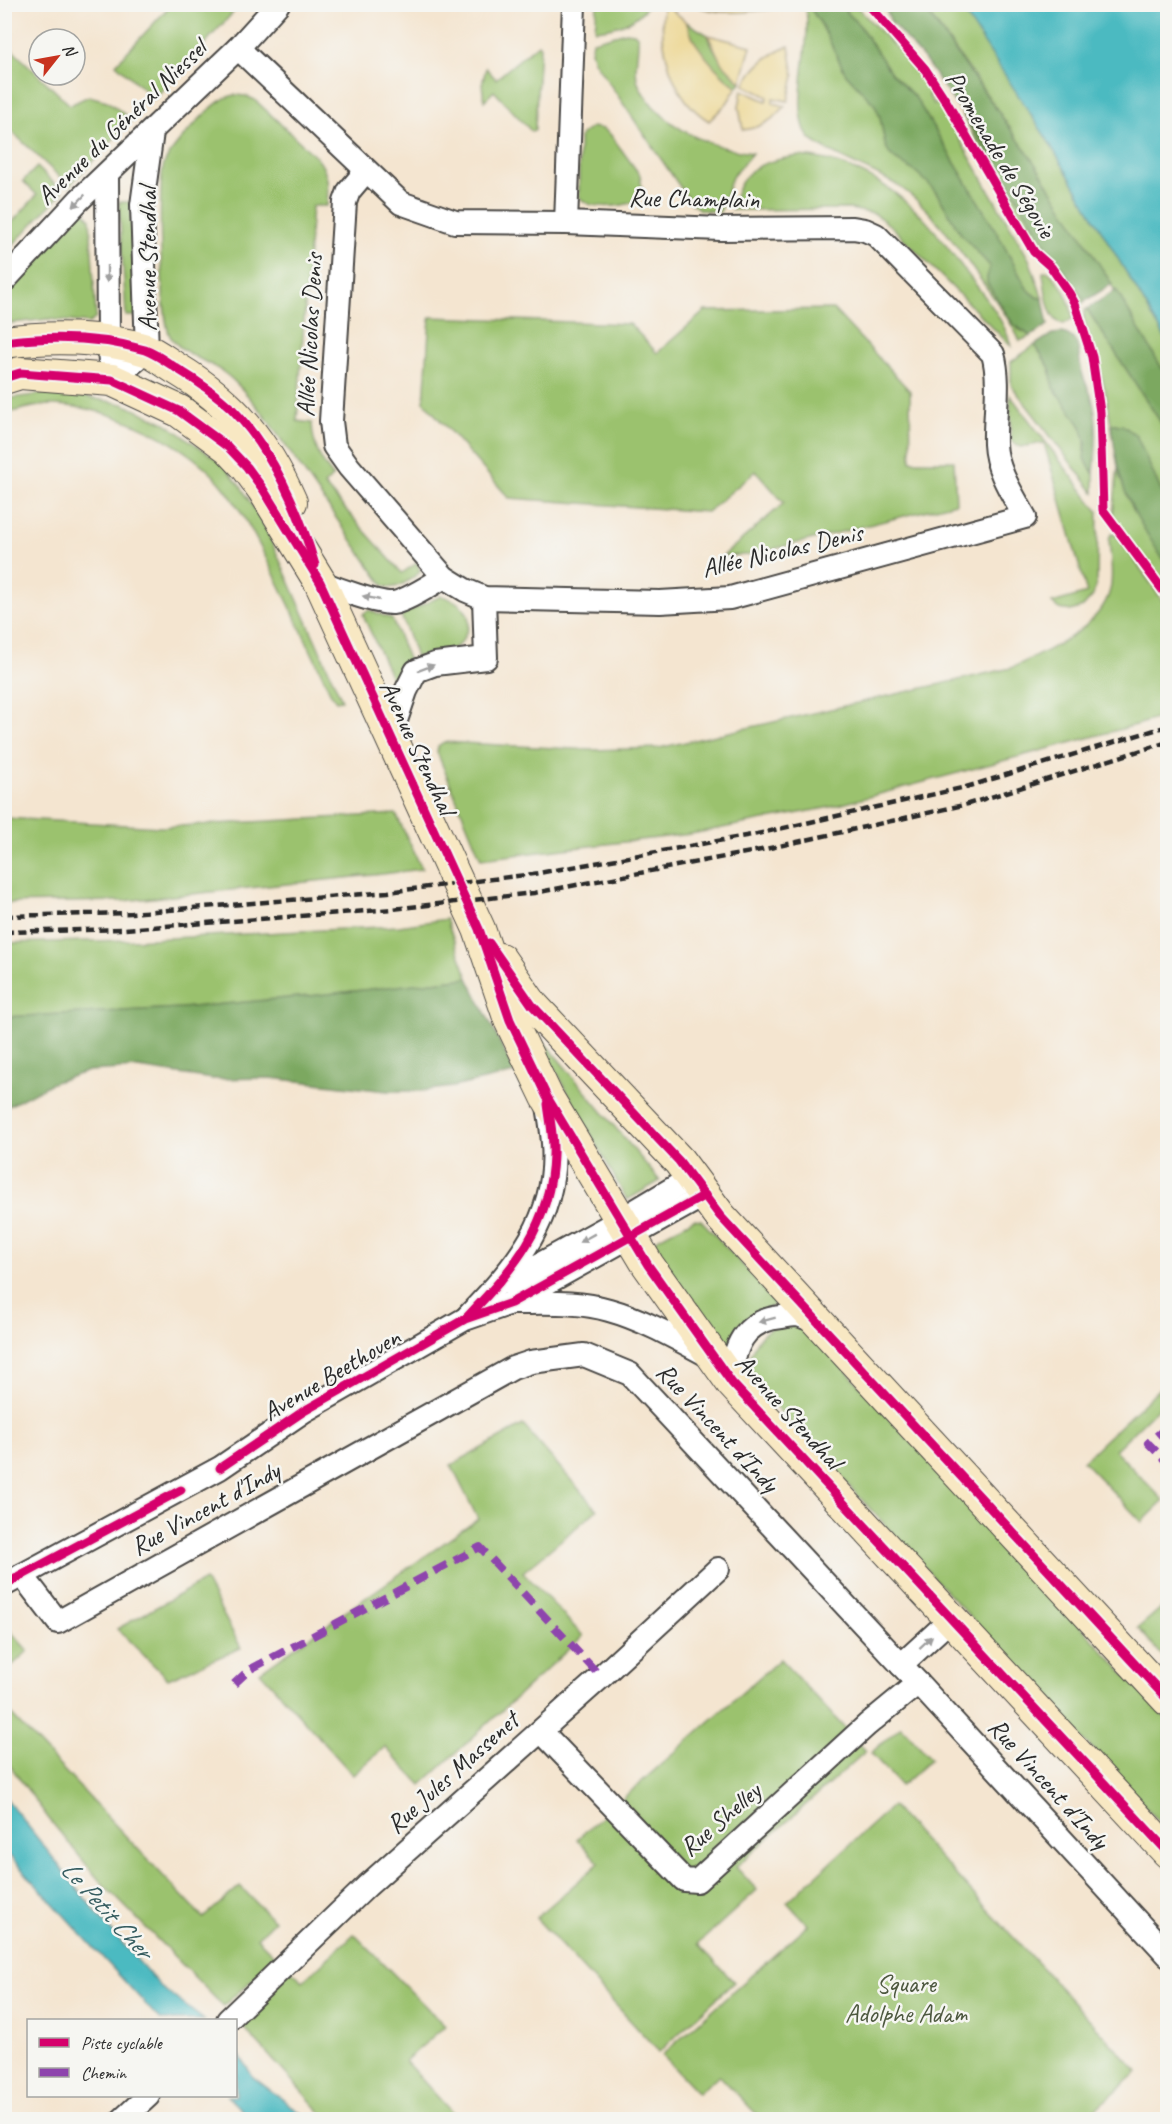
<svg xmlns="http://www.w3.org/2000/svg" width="1172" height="2124" viewBox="0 0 1172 2124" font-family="Caveat,sans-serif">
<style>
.green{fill:#9bc26e;stroke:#63764c;stroke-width:1.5}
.forest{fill:#7ca861;stroke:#546a46;stroke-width:1.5}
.sand{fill:#eeda9e;stroke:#8c8264;stroke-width:1.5}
.water{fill:#4bbac1;stroke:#3b7276;stroke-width:1.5}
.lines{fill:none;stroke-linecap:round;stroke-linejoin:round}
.street-casing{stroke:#494744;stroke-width:26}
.secondary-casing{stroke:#494744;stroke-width:34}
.street{stroke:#fff;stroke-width:22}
.secondary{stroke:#f8e8c3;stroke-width:32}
.rail{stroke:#2b2b2b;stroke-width:4.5;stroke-dasharray:9 4.5;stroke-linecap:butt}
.quiet{stroke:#8e44ad;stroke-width:8;stroke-dasharray:15 8;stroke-linecap:butt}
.cycleway-casing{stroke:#f6f6f2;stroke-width:13}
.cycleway{stroke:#d6006c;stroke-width:9}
.oneway{fill:#a0a0a0}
.labels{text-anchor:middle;stroke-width:5;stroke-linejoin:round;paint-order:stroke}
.street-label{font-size:26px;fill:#2b2b2b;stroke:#f6f6f2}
.park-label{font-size:26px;fill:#4d583f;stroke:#f6f6f2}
.water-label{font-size:27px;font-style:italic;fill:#365d60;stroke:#f6f6f2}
</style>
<rect width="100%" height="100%" fill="#f6f6f2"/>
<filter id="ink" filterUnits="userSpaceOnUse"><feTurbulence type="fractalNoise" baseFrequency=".0167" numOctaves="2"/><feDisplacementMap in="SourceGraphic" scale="12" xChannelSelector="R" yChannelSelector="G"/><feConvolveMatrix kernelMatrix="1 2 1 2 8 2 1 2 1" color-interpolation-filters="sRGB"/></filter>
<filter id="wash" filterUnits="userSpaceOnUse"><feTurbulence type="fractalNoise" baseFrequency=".008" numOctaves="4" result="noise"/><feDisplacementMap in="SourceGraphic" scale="24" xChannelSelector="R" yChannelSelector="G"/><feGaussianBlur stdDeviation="1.35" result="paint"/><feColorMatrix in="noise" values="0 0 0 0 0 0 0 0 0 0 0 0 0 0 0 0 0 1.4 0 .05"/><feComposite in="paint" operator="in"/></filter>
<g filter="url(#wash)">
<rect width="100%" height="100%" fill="#f4e5d0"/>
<!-- green -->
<g class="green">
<path d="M171 5H240L154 99 116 64Z"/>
<path d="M597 5V4L648 5C635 23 616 28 595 30Z"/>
<path d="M805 5H808L821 24 846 74 875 105 880 117 885 144 889 153 895 159 916 172 928 183 938 195 961 234 990 266 987 277 1018 329 1031 336 1020 341C1008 316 991 294 975 272 954 242 931 208 900 187 881 174 817 150 808 136 789 107 814 40 805 5Z"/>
<path d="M840 5H855L914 67 932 93 928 95 934 104 938 102 1029 259 1043 299 1036 297 1026 287 996 231 915 97 891 73 860 26Z"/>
<path d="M922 5H959L972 23 1047 139 1167 341V377C1091 249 1012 124 922 5Z"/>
<path d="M686 22 708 35C713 52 727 70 741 82L737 87C715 71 694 48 686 22Z"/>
<path d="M626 32 634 33 638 37C639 51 634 64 637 79 639 89 647 99 653 106 680 135 714 148 752 153L732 177 720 212 700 210 691 203 594 61 591 51 593 41Z"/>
<path d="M5 43 70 105 89 96 107 101 132 120 69 186 5 125Z"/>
<path d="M538 44 540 47 535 127V130L531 131 494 91 484 101 482 84 486 68 496 79Z"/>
<path d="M235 95 246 96 255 100 316 157C330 173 328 187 327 206H312L297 421 312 423C313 445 319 459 333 476L324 485 402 573 417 563 420 571 419 573C409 580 395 593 383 585L264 415C251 400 239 383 223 372 206 360 181 354 170 336 161 319 157 184 164 164 170 149 208 108 222 100 226 97 230 96 235 95Z"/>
<path d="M962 114C1005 175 1042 240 1085 301L1079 305C1069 280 1049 261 1035 239 1008 199 984 157 962 114Z"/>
<path d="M592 127 603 129 610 134 640 175 642 190 636 201C622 207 587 211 579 196V139L582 134Z"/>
<path d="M798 156C836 157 877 177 906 202 931 222 950 251 969 276 986 298 1004 319 1011 346L893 228 875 214 850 209 732 210C738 169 761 161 798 156Z"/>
<path d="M37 167 63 192 5 253V230L37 195 23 181Z"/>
<path d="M119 202H130L138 316H126Z"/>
<path d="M82 210 90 218 96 318 89 323 48 319 5 324 4 291Z"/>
<path d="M1047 271C1062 282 1070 301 1073 318L1064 324C1047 322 1046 290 1043 275V272Z"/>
<path d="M833 309 910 391 911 461H954L956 503 750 555 723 556 784 503 756 471 707 512 509 498 424 402 430 317 630 324 657 353 705 311Z"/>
<path d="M1087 309 1167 432V504L1136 435 1116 424H1111L1105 389 1084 319V311Z"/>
<path d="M1035 345 1050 368 1053 387 1076 418 1085 434V451L1088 465 1094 474V493L1011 385V362Z"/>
<path d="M49 393 75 395 123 404 165 423 223 464 242 488 265 527 342 700 336 701 331 694C313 655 295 616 276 578 261 548 246 517 226 490 190 443 113 407 54 405 38 404 20 410 5 414V399Z"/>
<path d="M1010 395 1098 511 1097 580 1093 596 1083 607 1071 611 1059 609 1052 603 1087 593 1044 443 1020 447 1011 441Z"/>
<path d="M1118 466 1121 480 1133 509 1167 566V589L1114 520 1113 515Z"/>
<path d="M1111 534 1117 535 1167 607V715L1140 724 831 807 691 834 481 859 437 752 438 746 444 742 592 750 659 748 1011 668C1044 653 1101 628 1110 590 1114 575 1110 555 1109 539Z"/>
<path d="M441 596C460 600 475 614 466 633 464 639 460 645 454 648 446 651 426 654 416 657L401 615Z"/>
<path d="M369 610 392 619 409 661 403 676 396 683 393 682 363 615 364 613Z"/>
<path d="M396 814 422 869 383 874 124 901 5 903V818L161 827Z"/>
<path d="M446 919 468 978 310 996 182 1008 5 1017 4 943 132 940 399 926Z"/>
<path d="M540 1037 660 1181 627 1200 538 1038Z"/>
<path d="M694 1219 701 1220 775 1300 773 1306C748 1316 741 1319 728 1344L721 1343 652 1248V1242Z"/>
<path d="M791 1322 808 1329 1167 1720V1830L752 1381C745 1363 752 1341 768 1330 774 1326 784 1325 791 1322Z"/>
<path d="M1167 1381V1399L1115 1450 1164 1501 1142 1522 1083 1461Z"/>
<path d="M523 1425 597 1510 523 1572 583 1636 421 1785 385 1747 353 1775 260 1672 478 1519 451 1465Z"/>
<path d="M205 1580 241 1648 168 1679 117 1629Z"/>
<path d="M1167 1603V1661L1138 1628Z"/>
<path d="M5 1625 28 1651 5 1672 4 1625Z"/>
<path d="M780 1659 866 1751 736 1867 757 1890 698 1944 734 1982 659 2052 536 1918 599 1863 577 1839Z"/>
<path d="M5 1708 203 1918 240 1886 274 1921 257 1938 277 1958 223 2006 99 1880 49 1819 5 1759Z"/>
<path d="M901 1726 931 1759 901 1786 871 1753Z"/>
<path d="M892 1806 1138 2072 1084 2119H761L719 2075 698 2093 662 2055 808 1925 787 1902Z"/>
<path d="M354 1934 445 2026 405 2061 458 2119H327L233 2016 288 1968 303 1981Z"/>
</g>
<!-- forest -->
<g class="forest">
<path d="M808 5H840L860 26 891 73 915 97 996 231 1026 287 1036 297 1043 299 1048 325 1031 336 1013 324 987 283V277L990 266 961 234 938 195 928 183 916 172 895 159 889 153 885 144 880 117 875 105 846 74 821 24Z"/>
<path d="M884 5H922L1032 159 1112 284 1085 301 1049 250 990 153 924 59 891 22Z"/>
<path d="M1116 290 1167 377V432L1087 309Z"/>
<path d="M1062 333C1083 338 1077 356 1082 372 1084 381 1089 389 1092 398 1099 423 1096 449 1094 474L1084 458 1086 443 1081 426 1053 387 1050 368 1035 345 1052 334Z"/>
<path d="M1111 424 1122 425 1136 435 1167 504V566C1151 539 1130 511 1121 479 1116 462 1114 442 1111 424Z"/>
<path d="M468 978 515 1073 453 1087 421 1091H387L270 1078 213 1079 138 1068 89 1071 52 1083 5 1108V1017L182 1008 310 996Z"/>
</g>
<!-- sand -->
<g class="sand">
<path d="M663 5H667C672 11 679 15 685 21 689 26 691 36 695 42 707 60 720 75 737 87L727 103 709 121C671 98 659 46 663 5Z"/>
<path d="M694 5H769L772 9C745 12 720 16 694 5Z"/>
<path d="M708 35 751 46 741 82 721 62Z"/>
<path d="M789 46 794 76 788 101 773 98V103L785 106C774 120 760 128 743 130L739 107 742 90 766 101 768 97 744 85C755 65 768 55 789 46Z"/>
</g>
<!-- water -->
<g class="water">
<path d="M959 5H1167V341L1047 139Z"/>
<path d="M5 1797 103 1921 162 1988 204 2020H160L5 1851Z"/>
<path d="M236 2050 253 2077 309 2119H251L227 2096H236Z"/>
</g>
</g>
<g filter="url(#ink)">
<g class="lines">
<!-- street casing -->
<g class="street-casing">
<g id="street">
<path d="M238 48 401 203 455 222 566 223 721 229 853 228 865 230 876 235 993 354C1001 382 994 415 995 444 996 470 1013 495 1025 517L730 598 660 602 484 598 465 590 444 577 349 467 334 446 331 421 345 202 349 191 366 171"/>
<path d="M107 174 108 342 112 380"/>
<path d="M566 223 574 4"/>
<path d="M4 281 79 200 238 48 278 4"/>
<path d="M112 380 147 351 142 205 152 132"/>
<path d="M320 582C335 588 378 604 393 603 406 601 433 584 444 577"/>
<path d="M391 735 406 691 416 671 435 664 486 658 484 598"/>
<path d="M506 1283 620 1220 692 1177"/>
<path d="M516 1303C547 1303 579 1301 609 1310 645 1320 679 1340 711 1357"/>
<path d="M468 1316C516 1266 559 1217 553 1143 552 1130 550 1118 548 1106"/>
<path d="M732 1383C732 1347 744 1320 782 1317 787 1316 792 1315 797 1315 804 1316 812 1321 819 1324"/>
<path d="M22 1575 58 1622 513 1368 531 1362 584 1355 630 1374 918 1683 1168 1955"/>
<path d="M4 1585 220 1468 304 1411 465 1319 511 1303 705 1195"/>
<path d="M901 1665 951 1619"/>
<path d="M541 1731 684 1880 697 1881 867 1725 918 1683"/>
<path d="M228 2020 367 1886 601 1677 718 1569"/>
<path d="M122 2120 148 2096"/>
</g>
</g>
<!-- secondary casing -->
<g class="secondary-casing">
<g id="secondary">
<path d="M4 342C48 336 104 336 146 350 156 354 167 363 177 369 233 403 265 443 291 502"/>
<path d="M4 378 20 373 112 380 179 411 228 447 247 467 263 489 320 582 479 929 510 1020 547 1097 648 1265 732 1383 1168 1852"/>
<path d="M500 959 532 1005 679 1161 720 1216 1168 1700"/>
</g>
</g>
<!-- street -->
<use href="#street" class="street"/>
<!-- secondary -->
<use href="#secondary" class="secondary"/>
<!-- rail -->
<g class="rail">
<path d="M4 916 131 913 388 892 533 874 757 834 966 787 1168 726"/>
<path d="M4 932 125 929 393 909 534 893 761 850 968 804 1168 742"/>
</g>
<!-- quiet -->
<g class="quiet">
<path d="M1168 1426 1148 1443 1168 1463"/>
<path d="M234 1684 249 1670 480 1547 601 1677"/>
</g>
<!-- cycleway casing -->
<g class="cycleway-casing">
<g id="cycleway">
<path d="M868 4 925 69 946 101 1034 252 1051 267 1069 293 1075 304 1092 357 1100 412 1103 510 1168 597"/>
<path d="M4 342C50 336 101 337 145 350 156 354 167 362 176 368 196 380 215 393 232 409 272 450 299 510 315 565"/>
<path d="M4 378 20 373 112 380 179 411 228 447 247 467 263 489 320 582 479 929 510 1020 547 1097 648 1265 732 1383 1168 1852"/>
<path d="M489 943 532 1005 679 1161 720 1216 1168 1700"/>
<path d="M467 1317C514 1268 551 1226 553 1155 554 1138 550 1121 548 1104"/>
<path d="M220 1468 304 1411 465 1319 511 1303 705 1195"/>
<path d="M4 1585 181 1490"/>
</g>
</g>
<!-- cycleway -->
<use href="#cycleway" class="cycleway"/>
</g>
<!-- one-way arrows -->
<defs><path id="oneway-solid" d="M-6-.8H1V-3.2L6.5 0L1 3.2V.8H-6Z" transform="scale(1.5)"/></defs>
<g class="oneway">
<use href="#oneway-solid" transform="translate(79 201) rotate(134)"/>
<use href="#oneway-solid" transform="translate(107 274) rotate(90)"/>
<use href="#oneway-solid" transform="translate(371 598) rotate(-167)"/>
<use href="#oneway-solid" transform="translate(426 668) rotate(-21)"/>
<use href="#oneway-solid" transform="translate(587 1238) rotate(151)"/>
<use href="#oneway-solid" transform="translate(767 1320) rotate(165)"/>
<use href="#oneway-solid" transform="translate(926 1642) rotate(-43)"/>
</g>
</g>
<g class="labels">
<!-- street labels -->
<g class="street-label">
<text transform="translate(121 122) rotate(-44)" y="9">Avenue du Général Niessel</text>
<text transform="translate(1001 154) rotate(59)" y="9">Promenade de Ségovie</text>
<text transform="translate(694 198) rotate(1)" y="9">Rue Champlain</text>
<text transform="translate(147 259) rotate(-90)" y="9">Avenue Stendhal</text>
<text transform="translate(309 335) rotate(-87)" y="9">Allée Nicolas Denis</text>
<text transform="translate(782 550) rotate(-13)" y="9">Allée Nicolas Denis</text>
<text transform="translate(418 747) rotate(65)" y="9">Avenue Stendhal</text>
<text transform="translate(331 1374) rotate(-31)" y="9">Avenue Beethoven</text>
<text transform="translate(789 1411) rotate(48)" y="9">Avenue Stendhal</text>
<text transform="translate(718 1427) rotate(47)" y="9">Rue Vincent d'Indy</text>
<text transform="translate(205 1508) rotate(-29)" y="9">Rue Vincent d'Indy</text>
<text transform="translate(452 1772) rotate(-42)" y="9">Rue Jules Massenet</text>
<text transform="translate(1049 1783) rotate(48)" y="9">Rue Vincent d'Indy</text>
<text transform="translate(720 1819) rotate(-41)" y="9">Rue Shelley</text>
</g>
<!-- park labels -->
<g class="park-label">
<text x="906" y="1992">Square<tspan x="906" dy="30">Adolphe Adam</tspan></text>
</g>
<!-- water labels -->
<g class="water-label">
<text transform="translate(107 1909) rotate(48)" y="9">Le Petit Cher</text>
</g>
</g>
<!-- margin -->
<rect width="1172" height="2124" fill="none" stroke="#f6f6f2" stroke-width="24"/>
<!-- legend -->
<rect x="27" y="2019" width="210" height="78" fill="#f6f6f2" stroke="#a5a5a2" stroke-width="1.5"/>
<rect x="39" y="2038" width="30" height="9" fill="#d6006c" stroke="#a5a5a2" stroke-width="1.5"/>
<text x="81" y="2049" font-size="18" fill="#2b2b2b">Piste cyclable</text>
<rect x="39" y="2068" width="30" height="9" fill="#8e44ad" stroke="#a5a5a2" stroke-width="1.5"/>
<text x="81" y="2079" font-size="18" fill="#2b2b2b">Chemin</text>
<!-- north arrow -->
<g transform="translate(57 57) rotate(59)"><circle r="28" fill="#f6f6f2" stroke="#a5a5a2" stroke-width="1.5"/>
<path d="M0-4.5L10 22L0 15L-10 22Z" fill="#c8321e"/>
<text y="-9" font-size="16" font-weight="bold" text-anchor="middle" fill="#2b2b2b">N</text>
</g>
</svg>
